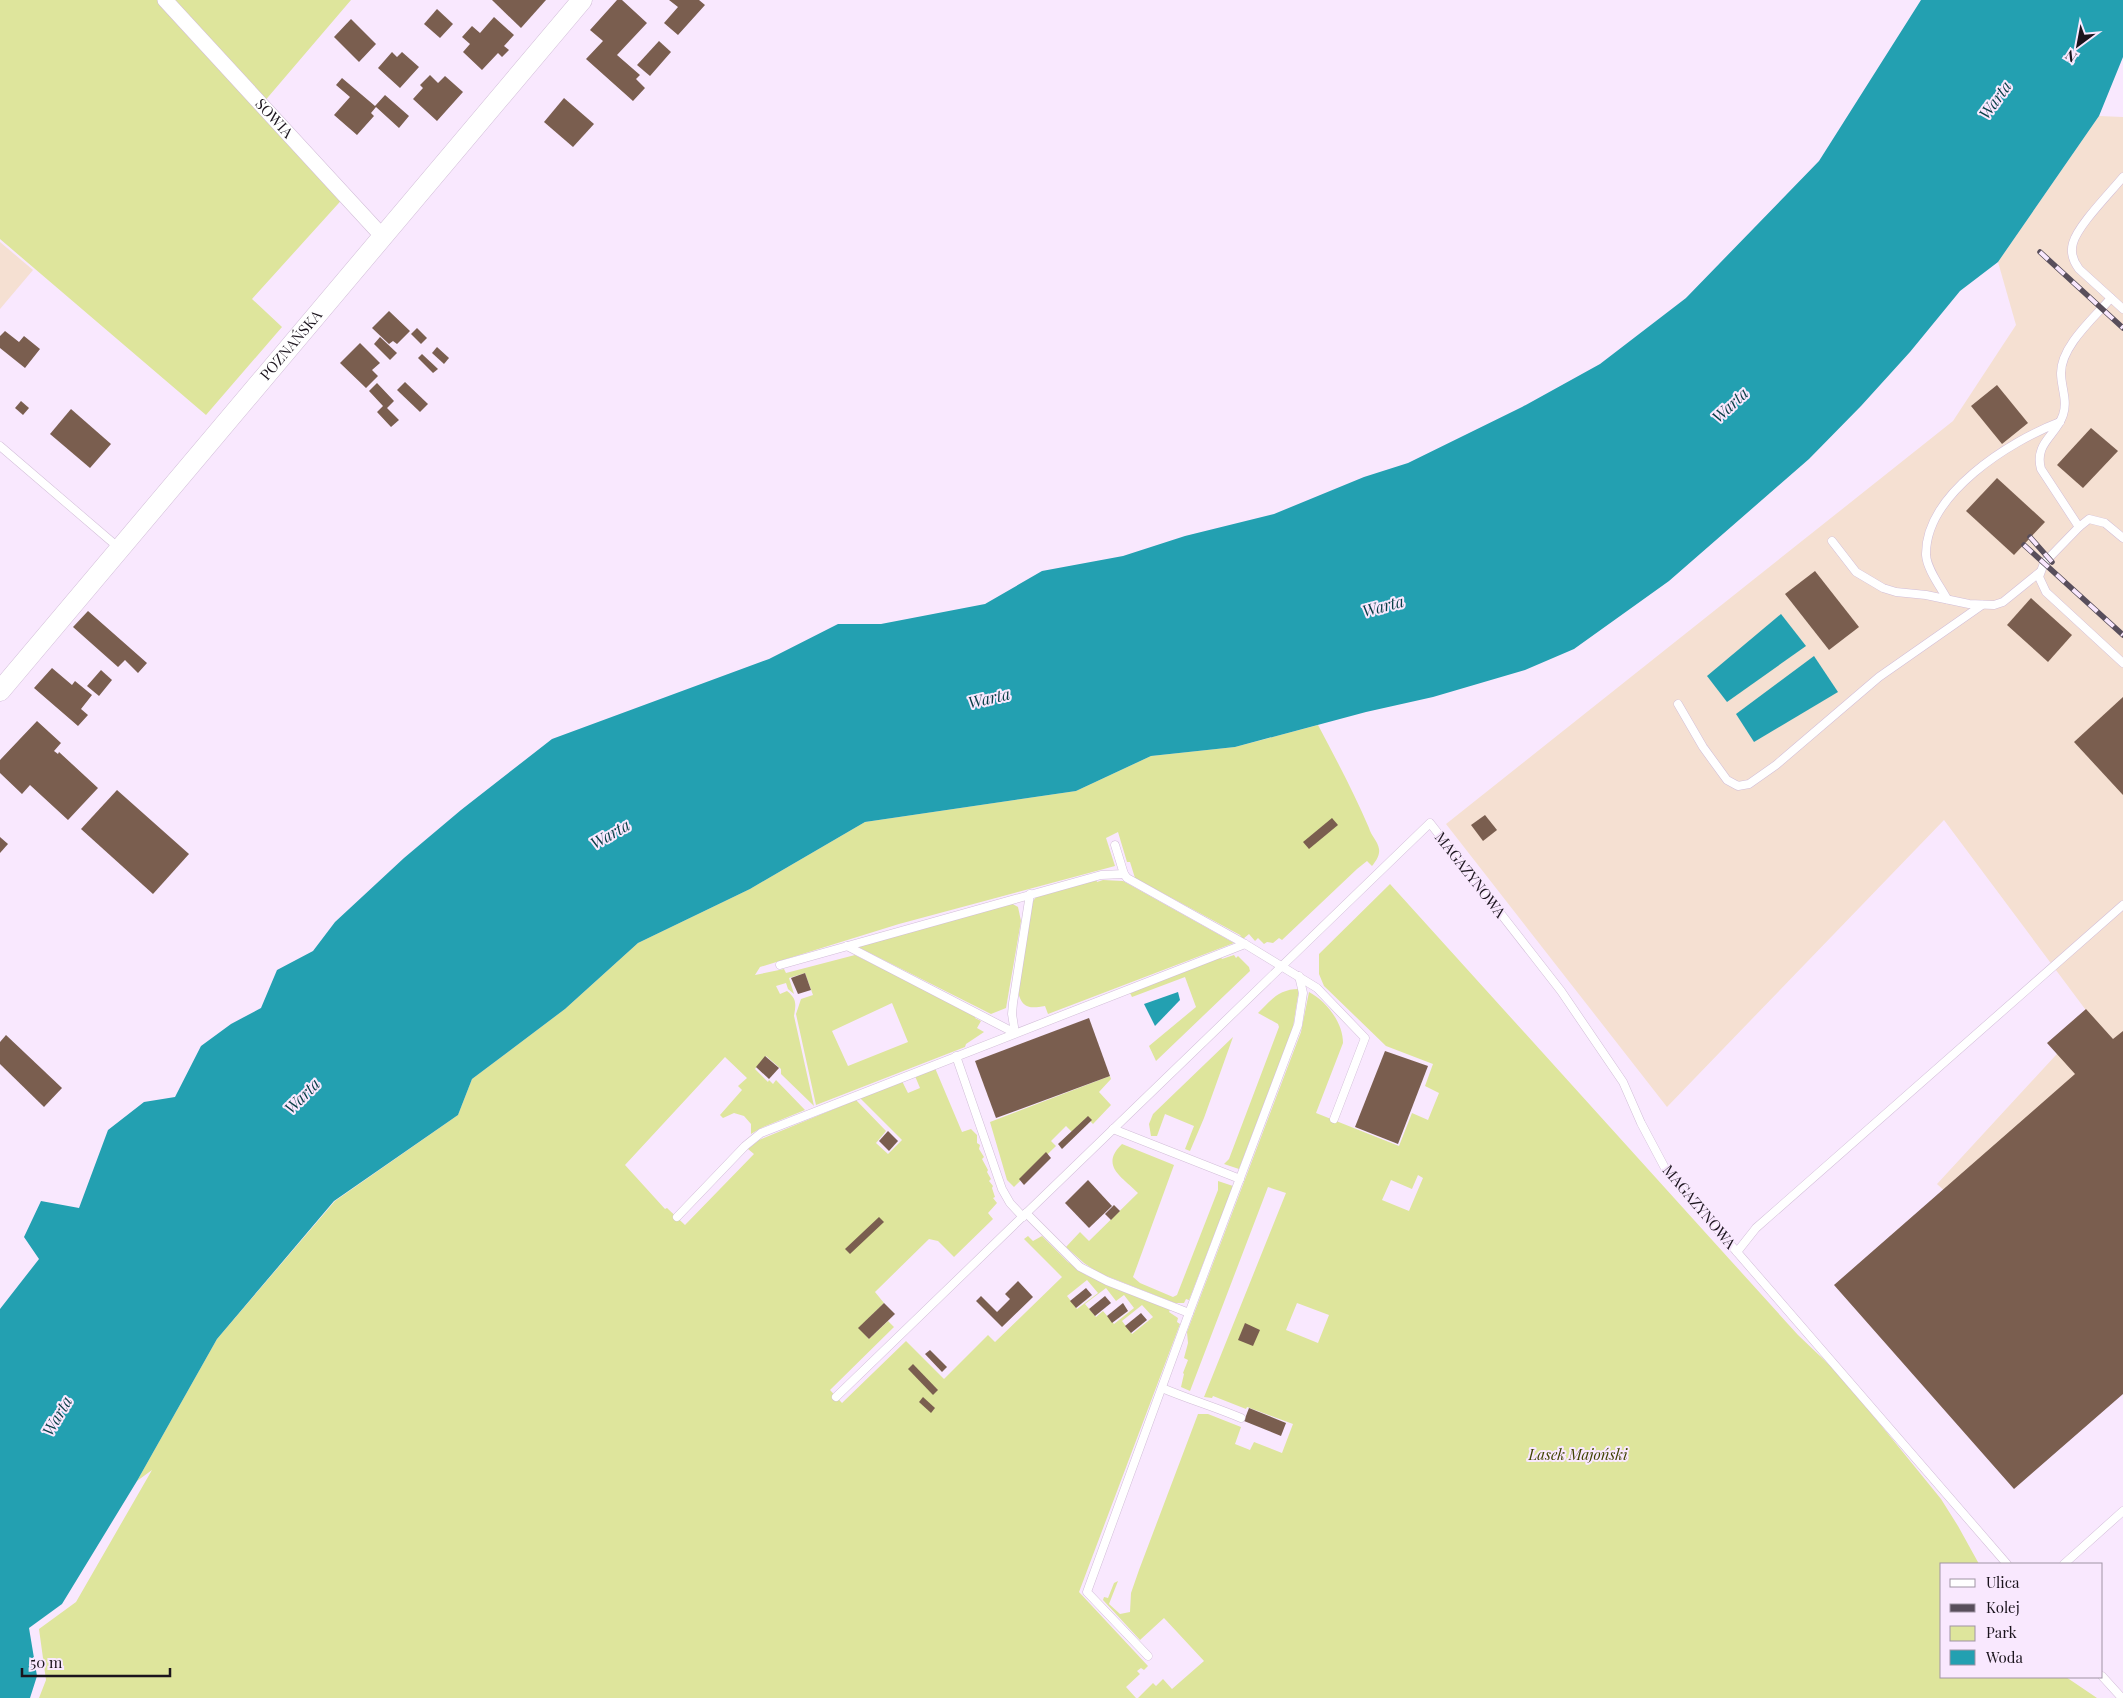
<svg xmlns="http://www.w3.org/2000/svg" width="2123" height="1698" viewBox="0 0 2123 1698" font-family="'Playfair Display',serif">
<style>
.industrial{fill:#f5e0d2}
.green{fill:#dee59c;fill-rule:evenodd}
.water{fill:#23a0b1}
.building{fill:#7a5e4f}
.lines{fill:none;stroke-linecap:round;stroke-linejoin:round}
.service-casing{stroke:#d2bed8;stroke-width:9}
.minor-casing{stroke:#d2bed8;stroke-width:16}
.tertiary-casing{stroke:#d2bed8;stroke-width:21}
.service{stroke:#fff;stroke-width:8}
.minor{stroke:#fff;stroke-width:15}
.tertiary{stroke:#fff;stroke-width:20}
.rail-casing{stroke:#584e5b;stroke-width:5.5}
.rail{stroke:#f9e8fe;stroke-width:4;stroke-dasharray:11;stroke-linecap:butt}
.labels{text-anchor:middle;stroke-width:4;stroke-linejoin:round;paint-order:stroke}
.street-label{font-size:15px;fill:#1b141d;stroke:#f9e8fe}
.park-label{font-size:15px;font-style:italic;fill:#3f4200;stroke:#f9e8fe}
.water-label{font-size:16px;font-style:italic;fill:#073d45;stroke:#f9e8fe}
</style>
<rect width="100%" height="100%" fill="#f9e8fe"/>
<!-- industrial -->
<g class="industrial">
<path d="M2099 116 2123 117V1302L1974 1218 1937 1184 2091 1017 1944 820 1667 1107 1446 824 1953 421 2016 325 1998 262Z"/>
<path d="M0 242 33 270 0 309Z"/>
</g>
<!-- green -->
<g class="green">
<path d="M0 0H351L263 103 347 194 252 299 282 327 206 415 0 239Z"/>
<path d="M1318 725C1336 759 1354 793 1369 828 1371 836 1378 841 1379 849 1380 855 1376 861 1372 866L1367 861 1357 869 1282 940 1279 938 1273 943 1267 942 1264 944 1258 938 1255 941 1249 934 1243 939 1240 935 1135 878 1130 862H1127L1118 832 1106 838 1115 866 899 924 760 967 755 975 784 969 786 973 855 955 975 1015V1018L981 1021 977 1028 984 1032 966 1044 965 1047 816 1105 796 1014 801 999 813 995 805 973 789 978 794 994 788 989 786 983 776 986 780 994 787 991C797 999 796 1004 794 1016L814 1106 781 1074V1069L766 1056 755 1069 768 1082 769 1080 773 1084 776 1080 805 1110 761 1128 751 1134V1124L744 1116 734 1113 723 1118 720 1115 742 1090 738 1086 747 1078 725 1057 625 1165 665 1209 667 1208 685 1225 754 1154 748 1149 759 1140 856 1100 886 1131 876 1143 888 1154 902 1140 860 1098 902 1081 908 1093 920 1088 915 1076 935 1068 962 1132 971 1129 977 1135V1143L980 1145 979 1149 984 1157 982 1159 988 1170 987 1172 991 1179 989 1181 993 1186 992 1188 995 1197 993 1198 997 1203 988 1213 993 1219 954 1257 938 1241 929 1239 875 1292 884 1303 859 1328 869 1339 888 1321 894 1327 830 1390 842 1403 906 1341 944 1379 988 1335 995 1342 1062 1277 1024 1239 1028 1236 1033 1241 1042 1236 1068 1262 1086 1275 1170 1310 1169 1312 1178 1318 1177 1322 1180 1324 1079 1592 1148 1666 1144 1670 1141 1668 1137 1671 1140 1674 1126 1687 1136 1698H39L46 1680 39 1629 76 1602 152 1470 137 1481 217 1339 335 1201 458 1115 472 1079 565 1009 638 943 750 889 865 822 1076 791 1151 756 1235 747ZM892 1003 908 1042 848 1066 832 1031ZM1087 1280 1098 1293 1077 1309 1067 1296ZM1106 1288 1116 1301 1124 1295 1134 1308 1114 1324 1103 1311 1096 1317 1085 1304ZM1142 1305 1153 1317 1132 1334 1122 1321Z"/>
<path d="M1096 879 1097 882 1103 880 1123 881 1234 943 1048 1014 1045 1006C1029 1009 1022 1008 1018 992L1033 901 1037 896Z"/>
<path d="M1390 884 1798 1335 1841 1376 1941 1499 1958 1526 1979 1564H1942V1677H2066L2097 1698H1138L1153 1683 1156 1686 1163 1679 1172 1689 1204 1661 1164 1618 1140 1640 1103 1600 1104 1597 1108 1598 1114 1583 1118 1581 1109 1604 1120 1614 1130 1612 1131 1593 1139 1570 1198 1414H1208L1241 1427 1235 1444 1250 1450 1254 1442 1282 1453 1293 1424 1247 1407 1246 1409 1213 1396 1212 1398 1204 1397 1286 1193 1268 1187 1190 1391 1181 1387 1184 1374 1183 1373 1188 1360 1184 1358 1188 1343 1187 1332 1301 1032 1309 992C1326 1001 1343 1022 1343 1043L1316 1113 1399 1146 1412 1113 1428 1120 1439 1093 1425 1086 1433 1064 1386 1046 1324 986 1319 974V954ZM1418 1175 1423 1178 1409 1211 1382 1200 1391 1180 1412 1189ZM1297 1303 1329 1315 1318 1343 1286 1330Z"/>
<path d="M1011 903 1018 907 1021 921 1006 1008 991 1014 856 946Z"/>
<path d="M1234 955 1236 958 1238 956 1249 967 1250 971 1156 1061 1149 1046 1196 1007 1185 977 1132 997 1130 993 1221 957 1222 959Z"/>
<path d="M1299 989 1293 1027 1239 1169 1224 1164 1229 1159 1279 1027 1278 1024 1258 1013C1271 1000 1279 989 1299 989Z"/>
<path d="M1233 1037 1204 1118 1190 1151 1185 1149 1194 1126 1165 1114 1157 1136H1151L1149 1124 1153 1114Z"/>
<path d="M1110 1076 1111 1079 1099 1092 1111 1105 1093 1124 1087 1118 1072 1132 1066 1126 1051 1141 1056 1146 1014 1187 1007 1180 990 1122Z"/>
<path d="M1122 1144 1174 1165 1133 1277 1140 1283 1173 1297 1177 1295 1218 1190V1181L1233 1186 1189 1300 1186 1299 1184 1303H1175L1099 1273 1084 1263 1066 1247 1080 1232 1089 1241 1138 1193C1123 1177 1099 1166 1122 1144Z"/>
</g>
<!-- water -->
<g class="water">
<path d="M1921 0H2123V57L2099 116 1998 262 1960 291 1910 352 1861 406 1809 459 1669 581 1574 649 1525 670 1433 697 1366 712 1235 747 1151 756 1076 791 865 822 750 889 638 943 565 1009 472 1079 458 1115 334 1201 217 1339 137 1481 62 1604 29 1628 37 1676 30 1698H0V1309L39 1259 24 1237 41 1201 79 1208 108 1130 144 1102 175 1097 201 1046 231 1024 261 1008 277 970 313 951 335 922 404 858 461 810 552 739 769 659 838 624H881L985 604 1042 571 1123 556 1185 536 1274 514 1364 477 1408 463 1522 407 1600 364 1686 298 1819 161Z"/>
<path d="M1781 614 1806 646 1727 702 1707 676Z"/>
<path d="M1814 656 1838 692 1754 742 1736 714Z"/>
<path d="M1178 992 1180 1000 1155 1026 1144 1004Z"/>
</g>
<!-- building -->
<g class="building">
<path d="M492 0H546L521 28Z"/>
<path d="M617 0H622L647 23 617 55 640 75 636 79 645 88 633 101 586 59 603 41 590 30Z"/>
<path d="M669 0H699L705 5 678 35 664 23 678 7Z"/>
<path d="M437 9 453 24 440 38 424 24Z"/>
<path d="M494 17 514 35 504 46 509 50 502 57 498 53 482 70 463 52 470 44 462 37 472 26 480 33Z"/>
<path d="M351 19 376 44 359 62 334 37Z"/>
<path d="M659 41 671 52 650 76 637 65Z"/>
<path d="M392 52 397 57 402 52 419 67 400 88 378 68Z"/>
<path d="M430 75 438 83 445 76 463 92 437 121 413 99 423 88 420 85Z"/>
<path d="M342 78 375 106 385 95 409 116 399 128 376 107 371 113 374 116 357 135 334 115 350 97 336 85Z"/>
<path d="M564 98 594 124 573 147 544 122Z"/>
<path d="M389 311 410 331 397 344 393 341 389 344 372 328Z"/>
<path d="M417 328 427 338 421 344 411 334Z"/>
<path d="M5 331 19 342 24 336 40 349 25 368 0 348V336Z"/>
<path d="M380 337 397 353 390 360 374 344Z"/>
<path d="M360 343 380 363 372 370 378 376 366 388 340 363Z"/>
<path d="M437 347 449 358 444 364 432 353Z"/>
<path d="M422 354 438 369 433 373 418 358Z"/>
<path d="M405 382 428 404 420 412 397 390Z"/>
<path d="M377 383 394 401 387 408 399 420 391 427 377 412 383 406 369 391Z"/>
<path d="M1997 385 2028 423 2002 444 1971 406Z"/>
<path d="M21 401 29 408 23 415 15 408Z"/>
<path d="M71 409 111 444 90 468 50 434Z"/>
<path d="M2091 428 2118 451 2083 488 2057 465Z"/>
<path d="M1997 478 2045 522 2014 555 1966 511Z"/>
<path d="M1815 571 1859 627 1829 650 1785 594Z"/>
<path d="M2031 598 2072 635 2048 662 2007 625Z"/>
<path d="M88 611 147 663 138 673 125 660 118 667 73 627Z"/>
<path d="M52 668 72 685 75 681 92 695 81 709 88 715 78 726 34 688Z"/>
<path d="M101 670 112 680 99 696 87 686Z"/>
<path d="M2123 697V795L2074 742Z"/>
<path d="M37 721 61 743 54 751 58 754 59 752 98 788 68 820 30 785 22 794 0 773V760Z"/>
<path d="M117 790 189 854 153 894 81 829Z"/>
<path d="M1485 815 1497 830 1483 841 1471 825Z"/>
<path d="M1332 818 1338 825 1309 849 1303 842Z"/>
<path d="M0 837 8 844 0 853Z"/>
<path d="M805 973 811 990 798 994 791 978Z"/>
<path d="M2086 1009 2113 1039 2123 1031V1394L2014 1489 1834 1285 2075 1074 2047 1043Z"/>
<path d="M1089 1018 1110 1076 996 1118 975 1061Z"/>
<path d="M6 1035 62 1088 44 1107 0 1064V1042Z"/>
<path d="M1385 1051 1428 1066 1398 1144 1355 1127Z"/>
<path d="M765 1056 779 1068 769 1079 756 1067Z"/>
<path d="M1088 1116 1092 1120 1062 1149 1058 1144Z"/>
<path d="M888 1131 898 1141 889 1151 879 1141Z"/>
<path d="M1046 1152 1051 1158 1024 1185 1019 1179Z"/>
<path d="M1088 1180 1112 1206 1089 1228 1065 1203Z"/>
<path d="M1114 1205 1120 1211 1111 1220 1105 1214Z"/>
<path d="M879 1217 884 1222 850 1254 845 1249Z"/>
<path d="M1018 1281 1033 1297 1002 1327 976 1301 981 1296 997 1312 1010 1299 1005 1294Z"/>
<path d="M1086 1288 1092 1295 1076 1308 1070 1301Z"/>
<path d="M1105 1296 1111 1303 1095 1316 1089 1309Z"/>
<path d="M884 1303 895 1314 869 1339 858 1328Z"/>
<path d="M1123 1303 1128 1311 1112 1323 1107 1316Z"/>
<path d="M1141 1313 1147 1320 1131 1333 1125 1326Z"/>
<path d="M1245 1323 1260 1330 1253 1346 1238 1340Z"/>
<path d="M930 1350 947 1367 942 1372 925 1354Z"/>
<path d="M913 1364 938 1390 933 1395 908 1369Z"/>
<path d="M923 1397 935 1408 931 1413 919 1402Z"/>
<path d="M1249 1408 1286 1423 1281 1436 1244 1421Z"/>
</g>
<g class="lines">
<!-- service casing -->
<g class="service-casing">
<g id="service">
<path d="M2123 177C2110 193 2078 225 2073 243 2070 253 2073 261 2079 269L2123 309"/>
<path d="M2111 298C2094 318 2061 346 2061 373 2061 387 2068 401 2063 415 2056 436 2034 443 2041 469L2079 527 2044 563 2039 577 2046 592 2123 663"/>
<path d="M0 446 119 548"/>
<path d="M2079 527 2089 519 2105 523 2123 538"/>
<path d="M1832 541 1856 572 1883 588 1896 592 1926 595 1969 604 1994 605 2003 602 2040 572"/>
<path d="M1947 599C1940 586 1927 569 1926 555 1925 494 2010 441 2060 422"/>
<path d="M1678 704 1703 747 1727 780 1738 786 1749 784 1776 765 1879 677 1982 605"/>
<path d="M1115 845 1124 874 1127 878 1245 944 1317 988 1365 1038 1334 1119"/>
<path d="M847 946 1015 1033"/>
<path d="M780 965 1101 875 1124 874"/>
<path d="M1015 1033 1012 1014 1013 1003 1030 894"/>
<path d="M956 1056 1002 1189 1010 1203 1023 1217"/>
<path d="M1113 1129 1240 1179"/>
<path d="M1026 1213 1080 1267 1107 1281 1189 1313"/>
<path d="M677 1217 745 1146 761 1133 1245 944"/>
<path d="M1737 1252 1756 1228 2123 905"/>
<path d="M1162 1388C1188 1399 1215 1407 1241 1418"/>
<path d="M836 1397 1430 823 1561 991 1623 1082 1641 1123 1666 1170 2007 1564"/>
<path d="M2064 1564 2123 1511"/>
<path d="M1148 1656 1087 1592 1189 1313 1298 1025 1303 993 1299 976"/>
<path d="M2102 1676 2122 1698"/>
</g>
</g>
<!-- minor casing -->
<g class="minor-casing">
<g id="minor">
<path id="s1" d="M165 0 383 237"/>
</g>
</g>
<!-- tertiary casing -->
<g class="tertiary-casing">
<g id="tertiary">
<path id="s2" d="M0 691 582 0"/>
</g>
</g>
<!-- service -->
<use href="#service" class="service"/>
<!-- minor -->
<use href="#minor" class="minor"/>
<!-- tertiary -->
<use href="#tertiary" class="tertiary"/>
<!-- rail casing -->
<g class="rail-casing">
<g id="rail">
<path d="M2040 252 2123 328"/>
<path d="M2030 537 2052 562"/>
<path d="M2024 545 2123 635"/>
</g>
</g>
<!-- rail -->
<use href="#rail" class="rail"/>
</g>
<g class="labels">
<!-- street labels -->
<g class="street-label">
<text dy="5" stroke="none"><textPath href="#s1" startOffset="161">SOWIA</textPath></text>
<text dy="5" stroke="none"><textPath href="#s2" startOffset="452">POZNAŃSKA</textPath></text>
<text transform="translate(1470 875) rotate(52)" y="5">MAGAZYNOWA</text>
<text transform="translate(1699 1207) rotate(50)" y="5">MAGAZYNOWA</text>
</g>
<!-- park labels -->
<g class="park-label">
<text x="1578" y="1460">Lasek Majoński</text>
</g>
<!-- water labels -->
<g class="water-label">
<text transform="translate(1995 100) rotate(-54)" y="6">Warta</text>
<text transform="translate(1730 405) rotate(-43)" y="6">Warta</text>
<text transform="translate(1383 606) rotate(-15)" y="6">Warta</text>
<text transform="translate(989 698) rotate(-13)" y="6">Warta</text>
<text transform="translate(610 834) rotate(-30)" y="6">Warta</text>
<text transform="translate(302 1096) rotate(-45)" y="6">Warta</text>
<text transform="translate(57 1416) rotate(-60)" y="6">Warta</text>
</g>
</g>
<!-- legend -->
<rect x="1940" y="1563" width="162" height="115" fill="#f9e8fe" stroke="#a093a4"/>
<rect x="1950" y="1579" width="25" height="8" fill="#ffffff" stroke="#a093a4"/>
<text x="1986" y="1588" font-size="15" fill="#1b141d">Ulica</text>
<rect x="1950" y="1604" width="25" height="8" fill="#584e5b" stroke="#a093a4"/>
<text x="1986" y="1613" font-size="15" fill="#1b141d">Kolej</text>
<rect x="1950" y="1626" width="25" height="15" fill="#dee59c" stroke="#a093a4"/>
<text x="1986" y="1638" font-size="15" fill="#1b141d">Park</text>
<rect x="1950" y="1650" width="25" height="15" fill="#23a0b1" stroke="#a093a4"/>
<text x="1986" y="1663" font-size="15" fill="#1b141d">Woda</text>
<!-- north arrow -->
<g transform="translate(2078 45) rotate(212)" stroke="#f9e8fe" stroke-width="4" paint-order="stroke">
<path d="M0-4L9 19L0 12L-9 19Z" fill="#1b141d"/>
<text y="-8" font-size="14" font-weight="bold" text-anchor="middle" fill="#1b141d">N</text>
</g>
<!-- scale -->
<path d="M22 1668v8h148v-8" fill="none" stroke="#1b141d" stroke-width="2.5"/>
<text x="30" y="1668" font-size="15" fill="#1b141d" stroke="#f9e8fe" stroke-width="4" paint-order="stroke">50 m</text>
</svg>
